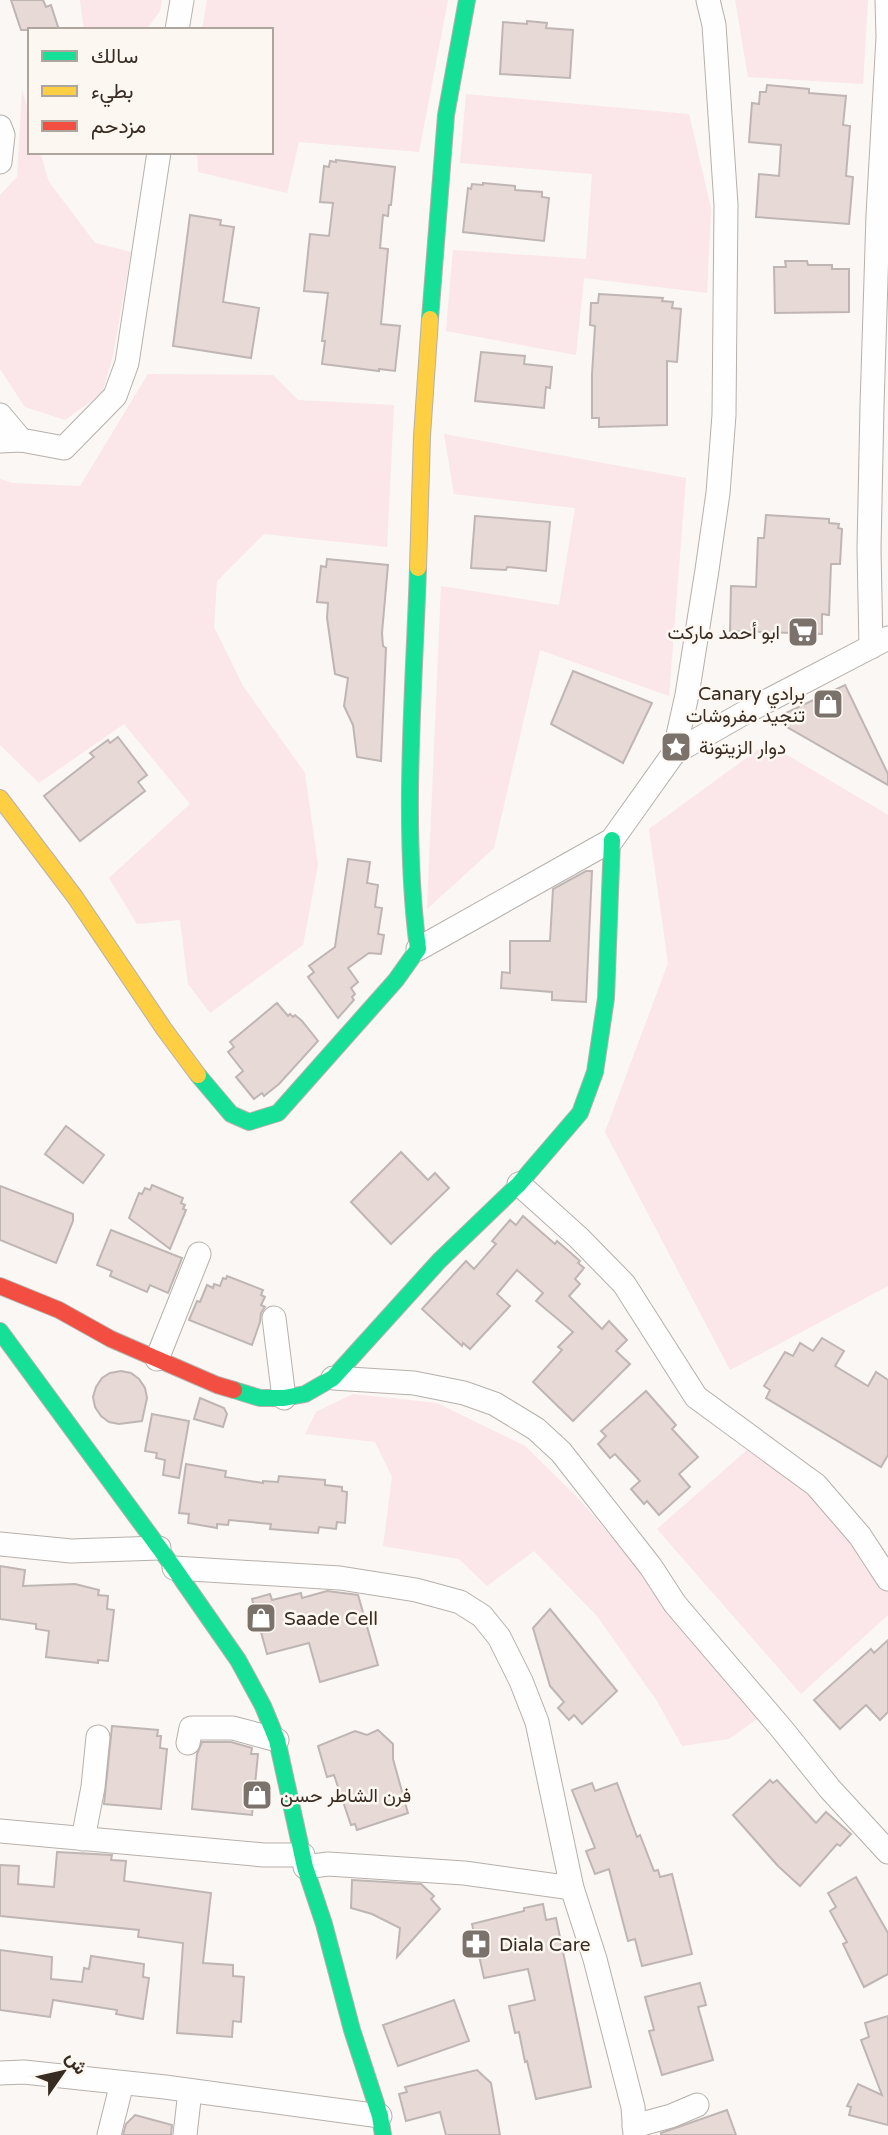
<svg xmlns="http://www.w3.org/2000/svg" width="888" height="2135" viewBox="0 0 888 2135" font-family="'Varela Round',Vazirmatn,sans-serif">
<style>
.green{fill:#fbe6e9}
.building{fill:#e7d9d6;stroke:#bfb6b4;stroke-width:2}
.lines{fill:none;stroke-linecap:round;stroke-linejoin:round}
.street-casing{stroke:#b6b0ab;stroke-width:25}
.fast-casing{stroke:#b6b0ab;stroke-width:18}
.slow-casing{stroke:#b6b0ab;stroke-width:18}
.jam-casing{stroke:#b6b0ab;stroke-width:18}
.street{stroke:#fefefe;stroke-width:23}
.fast{stroke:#16e098;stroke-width:16}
.slow{stroke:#ffcf43;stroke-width:16}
.jam{stroke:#f24e42;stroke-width:16}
.labels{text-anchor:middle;stroke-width:5;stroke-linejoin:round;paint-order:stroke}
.poi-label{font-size:19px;fill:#372b22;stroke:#fdf7f2;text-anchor:start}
</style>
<rect width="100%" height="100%" fill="#faf7f5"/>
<!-- green -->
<g class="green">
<path d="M80 0H162L160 11 146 30H84Z"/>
<path d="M207 0H448L419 152 299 142 287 193 198 172 197 152H271V30H202Z"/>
<path d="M735 0H868L863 84 748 77Z"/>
<path d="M22 90 30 116V152H40L49 182 95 243 131 252 113 356 102 393 65 420 25 407 0 369V195L17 177Z"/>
<path d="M466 94 689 114 711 208 707 293 584 278 576 355 446 331 453 250 586 259 592 174 460 163Z"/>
<path d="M148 374 273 375 298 400 394 405 387 547 264 534 217 581 214 627 243 686 305 773 318 865 303 945 210 1013 188 984 180 920 137 924 109 878 190 804 124 724 39 783 0 745V479L13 483 80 486Z"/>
<path d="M444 434 686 478 669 696 540 650 494 848 427 909 441 586 559 605 575 508 454 494Z"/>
<path d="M767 743 888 815V1286L730 1370 605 1132 668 963 649 829Z"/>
<path d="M353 1394 437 1403 525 1446 579 1499 763 1715 729 1739 682 1746 657 1701 597 1616 534 1551 487 1586 459 1559 383 1546 392 1477 375 1442 305 1434 316 1412Z"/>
<path d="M747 1450 795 1481 861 1548 888 1589V1615L801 1694 657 1529Z"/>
</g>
<!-- building -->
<g class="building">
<path d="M11 0H43L46 7 51 5 59 30H21Z"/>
<path d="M527 21 547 23 546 28 573 30 570 78 500 74 503 22 527 24Z"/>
<path d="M767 85 809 89V93L846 96 843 125 850 126 846 176 853 177 849 224 756 217 759 174 779 176 781 145 749 142 752 103 759 104 760 92H766Z"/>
<path d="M336 160 395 167 391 205H389L388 216 383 215 380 248 388 249 381 324 400 326 395 371 379 369V371L322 364 325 341H322L328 293 304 291 310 234 329 236 333 203 320 202 324 166 329 167 330 161 336 162Z"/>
<path d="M483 183 515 186V190L542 192V197L549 198 544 241 463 232 468 188 471 189 472 184 483 185Z"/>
<path d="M190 215 221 220 220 225 234 227 223 302 259 308 251 358 173 346Z"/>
<path d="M785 261H807L808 265H832V269H849V312L775 313 774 267H786Z"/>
<path d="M599 294 663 298 662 301 673 302 672 308 681 309 677 362 667 361V425L599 427V418H592V374L595 326 590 325 591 303H598Z"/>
<path d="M481 352 525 356 524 364 552 367 550 388 546 387 544 408 475 401Z"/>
<path d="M766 515 829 519V523L839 524 838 528 842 529 840 564H831L829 615 822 614V634L730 631 731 586 756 587 758 538H764Z"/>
<path d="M475 516 550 522 546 571 507 567 506 570 471 568Z"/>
<path d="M327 559 388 565 382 633 383 646 386 648 381 761 357 757 353 725 344 706 348 678 335 674 327 618 328 603 317 602 321 566 326 567Z"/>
<path d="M573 671 652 703 623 763 551 724Z"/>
<path d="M845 685 888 774V785L773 719Z"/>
<path d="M118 737 147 775 138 782 145 791 80 841 44 796 94 757 90 753 108 740 110 743Z"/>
<path d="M348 859 370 862 367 883 378 885 375 907 382 908 378 934 384 935 381 954 369 953 348 968 358 982 351 988 355 994 352 997 354 1000 338 1018 308 977 314 972 309 966 335 947Z"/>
<path d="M586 871H592L586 1002 552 1000V992L501 988 502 972 510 973V941H550L553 889Z"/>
<path d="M277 1003 288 1016 290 1014 293 1017 295 1015 302 1021 318 1041 279 1084 264 1096 262 1093 254 1099 236 1077 243 1071 228 1052 234 1047 230 1042Z"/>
<path d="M66 1126 104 1155 83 1183 45 1154Z"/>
<path d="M401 1152 428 1180 435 1173 449 1188 391 1244 351 1202Z"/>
<path d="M152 1185 183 1198 181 1203 185 1205 183 1209 186 1210 170 1249 129 1218 139 1193 142 1194 145 1188 150 1190Z"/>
<path d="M0 1186 73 1214V1221L56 1263 0 1240Z"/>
<path d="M523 1216 555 1244 557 1241 580 1261 578 1263 584 1268 575 1279 580 1284 569 1296 602 1329 609 1321 627 1340 616 1351 630 1364 573 1421 533 1382 562 1350 558 1347 573 1332 536 1301 543 1293 517 1270 497 1294 510 1306 470 1349 463 1343 462 1346 422 1309 466 1261 474 1269 496 1244 492 1241 510 1220 516 1225Z"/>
<path d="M111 1230 182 1258 168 1293 150 1285 147 1292 110 1276 112 1271 97 1265Z"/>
<path d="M227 1276 263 1290 261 1295 265 1297 261 1305 265 1307 261 1313 260 1322 252 1345 189 1320 197 1301 200 1302 207 1285 213 1288 214 1284 220 1286 223 1278 226 1279Z"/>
<path d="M822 1338 844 1351 835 1366 868 1386 876 1372 888 1380V1455L881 1467 766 1398 770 1390 764 1386 785 1352 793 1356 800 1343 813 1351Z"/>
<path d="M121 1371 131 1373 139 1379 145 1388 147 1398 142 1421 119 1424 109 1422 101 1416 95 1407 93 1397 96 1387 102 1378 110 1373Z"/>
<path d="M646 1391 676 1425 672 1429 698 1457 679 1474 690 1487 659 1515 647 1501 644 1504 631 1489 640 1481 615 1454 610 1458 598 1444 606 1436 601 1431Z"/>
<path d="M200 1398 224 1408 227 1414 223 1427 194 1419Z"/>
<path d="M152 1414 189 1421 179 1478 163 1475 165 1460 156 1458 157 1453 145 1451Z"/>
<path d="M186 1464 226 1471 225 1477 263 1483V1481L278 1482 279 1476 325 1480V1485L342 1487V1491L347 1492 345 1523 337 1522 336 1529 319 1527 318 1533 270 1529 271 1524 229 1520 228 1525 217 1524V1528L188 1523 189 1514 179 1513Z"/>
<path d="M0 1566 25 1570 23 1586 75 1584 99 1590 98 1595 108 1596 107 1609 114 1610 108 1661 98 1660V1663L46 1657 49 1631 36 1629V1624L0 1619Z"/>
<path d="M327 1591 358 1595 378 1665 320 1682 309 1643 267 1654 252 1599 270 1594 272 1600 301 1593 302 1598Z"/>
<path d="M550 1609 617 1691 582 1724 574 1715 569 1720 558 1708 564 1702 550 1686 533 1628Z"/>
<path d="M888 1640V1712L880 1720 866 1705 840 1729 814 1700 871 1649 874 1653Z"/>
<path d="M112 1726 158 1730 157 1736H161L160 1748 167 1749 161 1809 104 1804Z"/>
<path d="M378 1730 393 1744V1759L408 1813 357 1830 355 1824 351 1825 334 1775 327 1777 318 1746 355 1731 367 1735Z"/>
<path d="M202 1742H231L252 1748 251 1754H258L252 1815 192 1809 197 1754Z"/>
<path d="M770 1780 773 1783 777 1780 816 1823 826 1812 851 1834 840 1846 837 1844 800 1886 778 1866 733 1815Z"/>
<path d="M592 1783 595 1791 617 1783 637 1837 640 1835 654 1871 658 1870 660 1877 672 1874 692 1954 642 1966 635 1939 628 1941 609 1869 595 1874 586 1851 595 1848 572 1790Z"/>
<path d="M57 1852 112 1855 111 1860 126 1861 124 1881 211 1893 203 1963 233 1965V1976L244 1977 241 2022 233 2021 232 2037 177 2033 183 1943 138 1937 139 1930 0 1916V1865L19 1866 18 1884 54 1887Z"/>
<path d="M856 1877 888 1933V1974L864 1987 843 1944 847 1942 830 1911 836 1907 828 1893Z"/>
<path d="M352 1880 421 1884 434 1896 431 1899 440 1909 397 1957 400 1928 372 1914 351 1908Z"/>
<path d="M543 1904 546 1920 556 1918 591 2087 536 2099 527 2061 525 2062 519 2032 515 2033 509 2006 535 2000 528 1969 484 1978 472 1924 524 1911V1908Z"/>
<path d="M0 1950 52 1957 51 1979 82 1982 84 1968 89 1969 91 1956 144 1964 143 1977 149 1978 143 2019 116 2014 117 2010 53 2000 50 2017 0 2010Z"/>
<path d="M700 1983 706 2005 698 2007 713 2060 662 2075 649 2031 654 2030 645 1997Z"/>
<path d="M454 2000 469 2041 398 2066 383 2025Z"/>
<path d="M888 2016V2125L849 2115 851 2107 847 2106 858 2084 882 2095 861 2040 869 2037 865 2023Z"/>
<path d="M477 2070 491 2083 500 2135H446L440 2112 406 2121 399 2094 407 2092 405 2087Z"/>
<path d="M727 2110 736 2135H661V2133Z"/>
<path d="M135 2115 172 2125 171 2135H123L126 2124Z"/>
</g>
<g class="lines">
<!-- street casing -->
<g class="street-casing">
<g id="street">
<path d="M177 30 182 0"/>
<path d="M0 127 3 135 0 162"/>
<path d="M0 415 21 440"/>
<path d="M0 441 21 440 64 448 115 396 127 363 159 152"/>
<path d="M871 647 869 549 872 406 878 215 888 37 887 0"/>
<path d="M674 753 687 695 707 570 718 493 724 415 726 205 714 25 708 0"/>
<path d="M418 949 612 840 674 753 744 713 888 638"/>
<path d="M519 1184 579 1238 624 1284 696 1397 816 1485 860 1536 888 1579"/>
<path d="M274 1318 284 1398"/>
<path d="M157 1359 199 1254"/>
<path d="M333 1378 414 1383 464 1393 495 1404 536 1429 561 1452 651 1567 675 1604 781 1728 830 1789 888 1852"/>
<path d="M0 1544 71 1551 159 1548"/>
<path d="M174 1568 340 1578 416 1590 460 1602 482 1616 499 1637 521 1681 537 1722 572 1888 595 1959 633 2107 635 2135"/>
<path d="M188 1743 191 1728H233L277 1740"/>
<path d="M0 1831 264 1855H303"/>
<path d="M83 1839 93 1787 98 1737"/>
<path d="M305 1867 328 1864 464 1873 572 1888"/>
<path d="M0 2073 24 2072 165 2087 380 2116"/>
<path d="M634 2126 671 2116 697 2105"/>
<path d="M109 2135 122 2083"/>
<path d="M185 2135 190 2091"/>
</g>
</g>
<!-- fast casing -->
<g class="fast-casing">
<g id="fast">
<path d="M430 319 446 115 467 0"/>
<path d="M198 1075 231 1114 249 1122 278 1113 396 980 418 949C402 824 414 693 418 568"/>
<path d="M0 1331 174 1568 238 1660 263 1706 277 1740 305 1867 324 1924 352 2030 380 2116 383 2135"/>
<path d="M234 1390 260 1398H284L305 1394 333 1378 439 1261 519 1184 580 1113 595 1072 606 998 612 840"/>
</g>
</g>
<!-- slow casing -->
<g class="slow-casing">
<g id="slow">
<path d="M418 568 422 436 430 319"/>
<path d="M0 798 75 897 164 1029 198 1075"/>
</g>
</g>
<!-- jam casing -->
<g class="jam-casing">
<path id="jam" d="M0 1286 59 1310 111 1339 217 1385 234 1390"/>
</g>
<!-- street -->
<use href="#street" class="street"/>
<!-- fast -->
<use href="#fast" class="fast"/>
<!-- slow -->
<use href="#slow" class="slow"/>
<!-- jam -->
<use href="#jam" class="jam"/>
</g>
<!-- icons -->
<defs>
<g id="supermarket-square" transform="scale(1.575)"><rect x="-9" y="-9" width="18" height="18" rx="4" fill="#7b726c" stroke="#fdf7f2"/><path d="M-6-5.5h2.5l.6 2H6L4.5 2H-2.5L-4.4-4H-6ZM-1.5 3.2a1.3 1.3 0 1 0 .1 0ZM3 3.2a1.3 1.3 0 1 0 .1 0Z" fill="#fff"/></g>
<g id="shop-square" transform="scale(1.575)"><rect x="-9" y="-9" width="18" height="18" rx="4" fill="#7b726c" stroke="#fdf7f2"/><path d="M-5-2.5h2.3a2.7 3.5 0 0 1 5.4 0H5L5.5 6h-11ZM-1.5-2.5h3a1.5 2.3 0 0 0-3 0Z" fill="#fff"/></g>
<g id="sight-square" transform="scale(1.575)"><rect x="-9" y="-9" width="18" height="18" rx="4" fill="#7b726c" stroke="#fdf7f2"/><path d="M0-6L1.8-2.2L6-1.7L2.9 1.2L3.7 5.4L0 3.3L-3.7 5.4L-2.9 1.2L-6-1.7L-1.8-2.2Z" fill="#fff"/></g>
<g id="pharmacy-square" transform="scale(1.575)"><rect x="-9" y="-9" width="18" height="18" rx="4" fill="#7b726c" stroke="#fdf7f2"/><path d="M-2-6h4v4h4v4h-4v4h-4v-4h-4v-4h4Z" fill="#fff"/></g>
</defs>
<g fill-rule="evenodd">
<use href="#supermarket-square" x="803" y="632"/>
<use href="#shop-square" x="828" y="704"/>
<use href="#sight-square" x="676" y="747"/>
<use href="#shop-square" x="261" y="1618"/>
<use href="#shop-square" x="257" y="1795"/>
<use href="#pharmacy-square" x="476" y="1944"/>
</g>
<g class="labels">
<!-- poi labels -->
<g class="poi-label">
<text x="780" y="639" text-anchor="end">ابو أحمد ماركت</text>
<text x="805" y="700" text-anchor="end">Canary برادي<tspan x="805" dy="22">تنجيد مفروشات</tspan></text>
<text x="699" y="754">دوار الزيتونة</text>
<text x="284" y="1625">Saade Cell</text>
<text x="280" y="1802">فرن الشاطر حسن</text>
<text x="499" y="1951">Diala Care</text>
</g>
</g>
<!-- legend -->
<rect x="28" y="28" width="245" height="126" fill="#fdf7f2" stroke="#aea59f" stroke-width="2"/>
<rect x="42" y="51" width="35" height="10" fill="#16e098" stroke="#aea59f" stroke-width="2"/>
<text x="91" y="63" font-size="21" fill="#372b22">سالك</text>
<rect x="42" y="86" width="35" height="10" fill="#ffcf43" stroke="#aea59f" stroke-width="2"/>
<text x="91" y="98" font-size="21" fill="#372b22">بطيء</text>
<rect x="42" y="121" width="35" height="10" fill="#f24e42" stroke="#aea59f" stroke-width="2"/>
<text x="91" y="133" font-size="21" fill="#372b22">مزدحم</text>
<!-- north arrow -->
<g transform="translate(63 2072) rotate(56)" stroke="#fdf7f2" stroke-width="5" paint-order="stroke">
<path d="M0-5L12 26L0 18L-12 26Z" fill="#372b22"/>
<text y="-10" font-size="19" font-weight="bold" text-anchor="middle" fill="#372b22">ش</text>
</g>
</svg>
